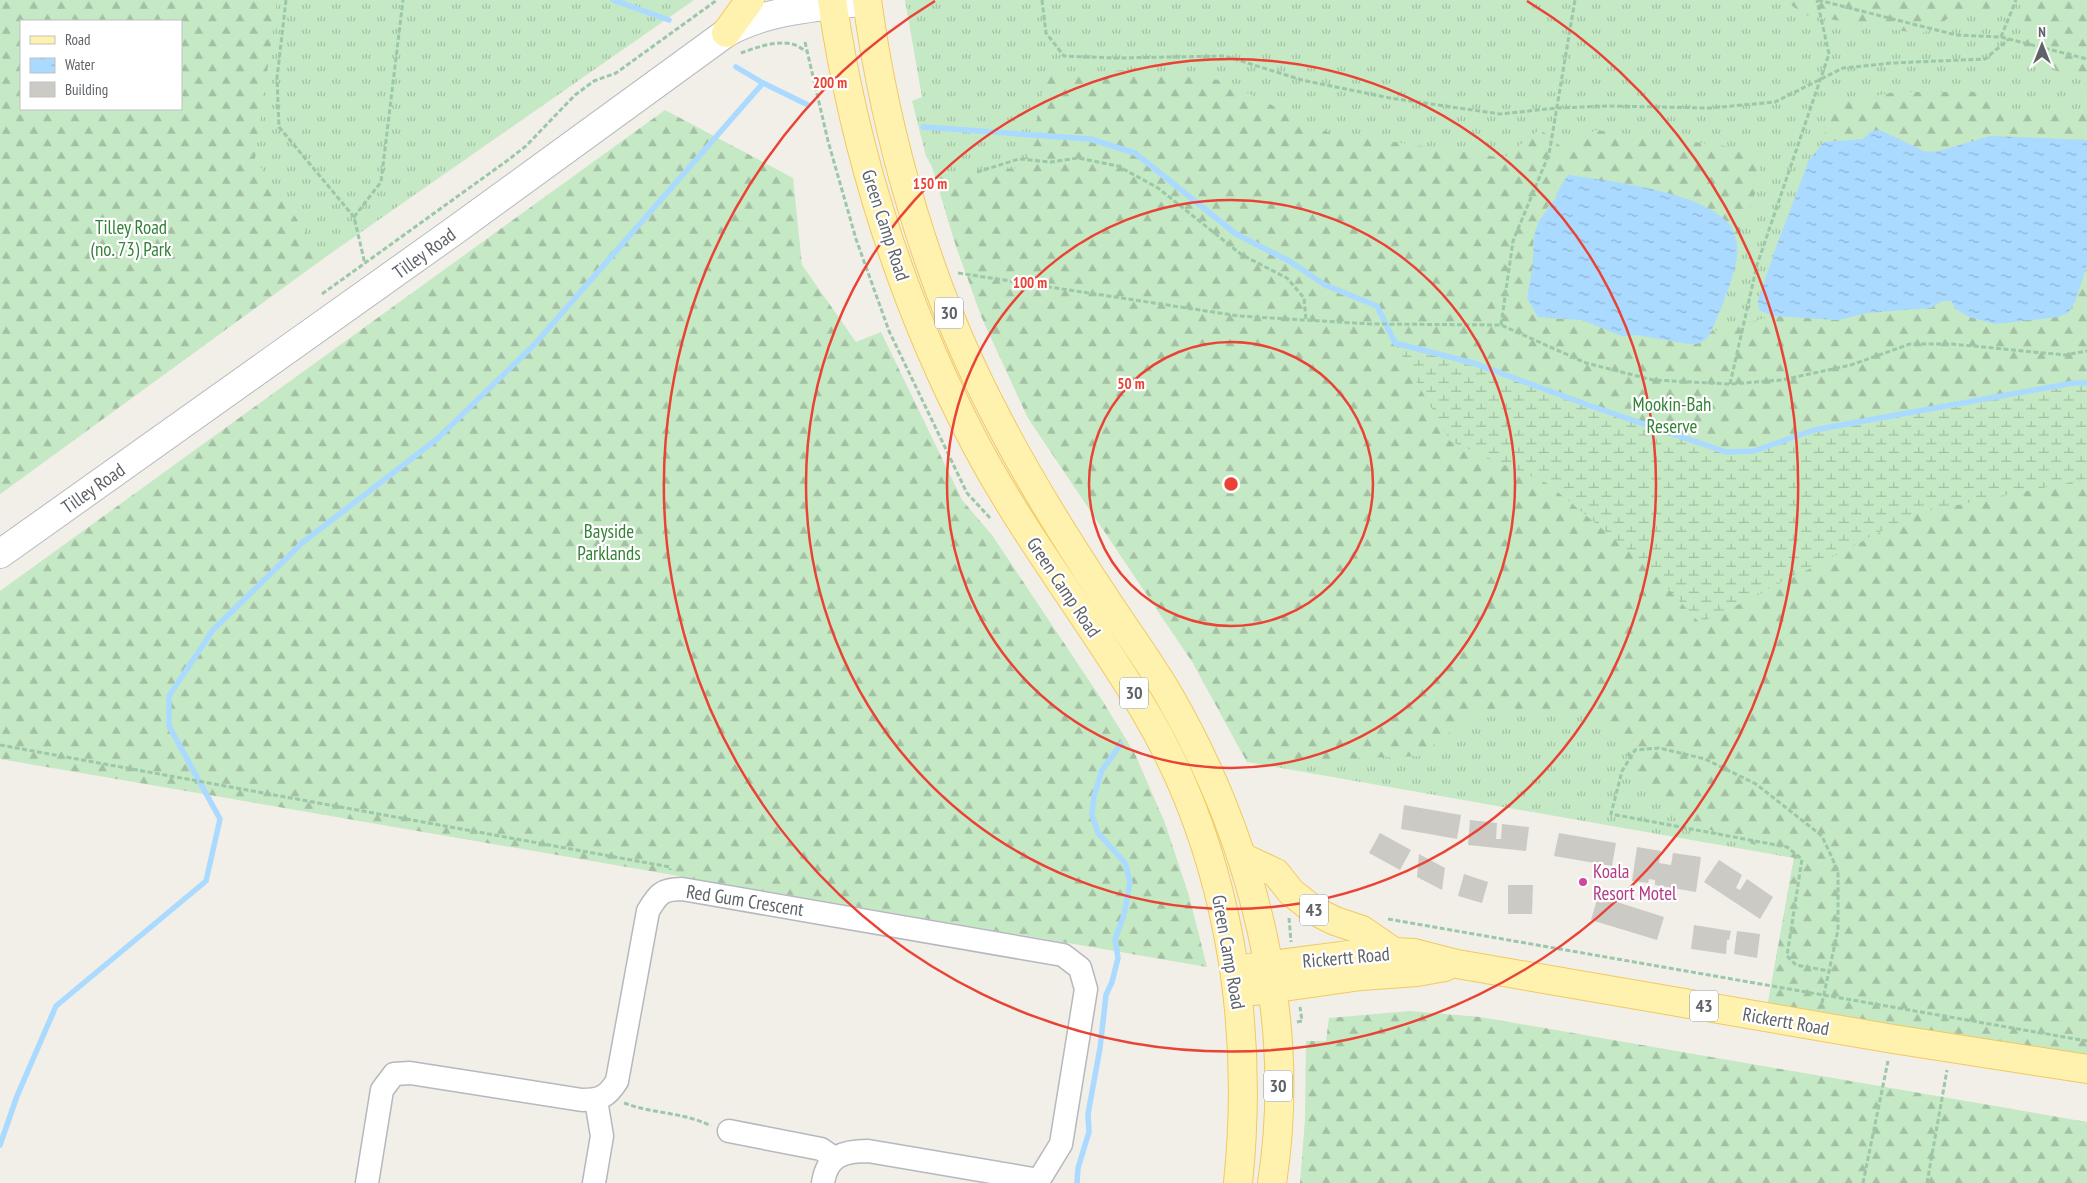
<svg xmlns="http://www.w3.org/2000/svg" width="2087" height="1183" viewBox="0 0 2087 1183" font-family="'PT Sans Narrow',sans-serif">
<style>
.grass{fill:url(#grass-tufts);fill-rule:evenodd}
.forest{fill:url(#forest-firs);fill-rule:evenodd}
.wetland{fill:url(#wetland-marsh)}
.water{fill:url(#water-ripples)}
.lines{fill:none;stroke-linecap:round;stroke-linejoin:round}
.stream{stroke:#aadaff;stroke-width:5.5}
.building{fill:#cccac5}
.street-casing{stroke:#b5b8bc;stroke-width:25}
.secondary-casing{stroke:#b6babf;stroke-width:30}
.primary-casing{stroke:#f2c960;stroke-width:30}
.path{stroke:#9cc7a9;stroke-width:3;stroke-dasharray:5 2.5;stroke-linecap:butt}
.street{stroke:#fff;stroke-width:22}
.secondary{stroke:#fff;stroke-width:28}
.primary{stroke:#fff2af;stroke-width:28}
.ring{fill:none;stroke:#ea4335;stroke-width:2.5}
.hotel-dot{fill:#d1479c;stroke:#fff;stroke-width:2}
.labels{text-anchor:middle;stroke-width:4.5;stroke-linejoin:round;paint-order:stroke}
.shield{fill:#fff;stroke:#8f9295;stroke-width:1}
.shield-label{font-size:18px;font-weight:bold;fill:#5f6368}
.street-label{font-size:19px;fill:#5f6368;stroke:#fff}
.park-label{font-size:19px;fill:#348238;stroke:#fff}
.hotel-label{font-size:19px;fill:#b23c85;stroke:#fff;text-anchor:start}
.centre{fill:#ea4335;stroke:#fff;stroke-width:2.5}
.ring-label{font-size:15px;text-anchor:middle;font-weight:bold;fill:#ea4335;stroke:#fff;stroke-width:4.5;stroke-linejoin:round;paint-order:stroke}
</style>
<defs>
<pattern id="grass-tufts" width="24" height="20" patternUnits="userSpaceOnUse" patternTransform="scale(1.25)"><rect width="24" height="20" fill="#c5e8c5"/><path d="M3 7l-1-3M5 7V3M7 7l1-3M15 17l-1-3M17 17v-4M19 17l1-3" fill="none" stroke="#a3c0a4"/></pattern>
<pattern id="forest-firs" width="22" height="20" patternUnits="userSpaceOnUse" patternTransform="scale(1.25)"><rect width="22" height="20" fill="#c5e8c5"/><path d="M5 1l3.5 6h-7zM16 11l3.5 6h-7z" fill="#a3c0a4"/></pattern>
<pattern id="wetland-marsh" width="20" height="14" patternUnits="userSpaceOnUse" patternTransform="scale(1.25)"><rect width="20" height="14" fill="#c5e8c5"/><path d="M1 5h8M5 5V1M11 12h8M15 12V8" fill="none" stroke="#a3c0a4"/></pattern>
<pattern id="water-ripples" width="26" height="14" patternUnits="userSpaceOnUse" patternTransform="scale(1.25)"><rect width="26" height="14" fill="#aadaff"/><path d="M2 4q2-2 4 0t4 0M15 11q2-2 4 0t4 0" fill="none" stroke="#8eb4d2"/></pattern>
</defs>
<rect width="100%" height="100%" fill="#f1efe8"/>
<!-- grass -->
<g class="grass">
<path d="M0 0H694L324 258 0 494ZM21 21H181V109H21Z"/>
<path d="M905 0H2087V1057L1768 1003 1794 858 1247 762 1193 663 1028 418 982 318 956 246 932 167 926 156 912 101 922 97Z"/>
</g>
<!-- forest -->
<g class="forest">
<path d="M0 0H277L255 159 324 258 0 494ZM21 21H181V109H21Z"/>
<path d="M1785 0H1994L1987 14H1956L1921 34 1804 15Z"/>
<path d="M2030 0H2087V78L2028 64 2021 34Z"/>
<path d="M1127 70 1220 80 1327 132 1504 158 1540 129 1566 151 1595 130 1750 149 1762 175 1737 241 1729 224 1561 185C1555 200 1545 209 1539 222 1525 252 1539 288 1546 318L1582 320 1622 336 1637 335 1698 344 1706 339 1710 332 1774 316 1838 320 1867 313 1931 308 1942 301H1951L1954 303 2068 313 2075 302 2087 265V383H2073L1814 430 1754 451 1726 452 1588 405 1473 363 1395 343 1450 441 1547 483 1646 565 1700 623 1771 589 1917 513 2087 479V1057L1768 1003 1794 858 1672 817 1597 713 1477 711 1420 756 1247 762 1193 663 1028 418 982 318 956 246 935 176 1019 168 1032 146 1045 75Z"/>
<path d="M1895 92H1981L2001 111H2087V140L1990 136 1939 151 1926 152 1872 131 1863 139 1824 142 1827 106Z"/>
<path d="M665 110 793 178 802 265 856 342 881 332 962 500 992 535 1102 700 1135 754 1165 823 1189 896 1207 967 0 759V591Z"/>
<path d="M1410 1011 1480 1017 2087 1122V1183H1300L1305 1120 1306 1041H1326L1329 1018Z"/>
</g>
<!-- wetland -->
<path class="wetland" d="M1395 343 1473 363 1588 405 1726 452 1754 451 1814 430 2073 383H2087V479L1917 513 1700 623 1646 565 1547 483 1450 441Z"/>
<!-- water -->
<g class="water">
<path d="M1880 130 1926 152 1939 151 1990 136 2087 140V265L2075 302 2068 313 2058 317 1995 324 1969 317 1956 309 1951 301H1942L1931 308 1867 313 1838 320 1774 316 1759 310 1758 301 1775 250 1809 160 1824 142 1863 139 1872 131Z"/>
<path d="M1568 175C1610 181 1699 191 1728 223 1737 233 1739 250 1736 263 1734 276 1715 328 1707 338 1702 343 1696 344 1689 344L1637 335 1622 336 1582 320 1538 317 1527 298 1533 264 1534 236 1539 221 1555 199 1561 185Z"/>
</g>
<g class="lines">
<!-- stream -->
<g class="stream">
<path d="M613 0 669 20"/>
<path d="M736 67 763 83 808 105"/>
<path d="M923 127 1090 139 1135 153 1236 234 1291 262 1325 285 1377 306 1395 343 1473 363 1588 405 1726 452 1754 451 1814 430 2073 383H2087"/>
<path d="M0 1145 17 1096 56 1006 206 881 220 819 169 726V696L213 630 302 543 437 439 534 345 763 83"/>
<path d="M1077 1183 1078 1168 1089 1132 1088 1114 1100 1048 1106 995 1112 982 1118 958 1115 939 1124 915 1130 882 1125 863 1098 833 1092 815 1094 796 1102 770 1121 744"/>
</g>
</g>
<!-- building -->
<g class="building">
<path d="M1404 805 1461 815 1457 839 1401 829Z"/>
<path d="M1470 820 1497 823 1496 839H1501L1502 824 1529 827 1526 851 1468 845Z"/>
<path d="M1380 833 1411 850 1400 870 1369 853Z"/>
<path d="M1559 833 1616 843 1612 866 1554 856Z"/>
<path d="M1637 847 1661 851 1659 863 1671 865 1673 853 1701 857 1696 892 1655 885V880L1649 879 1648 883 1632 881Z"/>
<path d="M1419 854 1445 868 1442 890 1417 877Z"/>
<path d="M1719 860 1742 875 1736 888 1740 890 1747 879 1773 897 1760 919 1704 882Z"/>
<path d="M1464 874 1488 882 1482 903 1458 896Z"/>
<path d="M1508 885H1533L1532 914H1508Z"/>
<path d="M1598 896 1664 917 1657 940 1591 920Z"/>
<path d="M1694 925 1731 931 1729 940H1727L1726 954 1691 949Z"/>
<path d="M1737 931 1760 934 1757 958 1734 954Z"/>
</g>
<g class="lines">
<!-- street casing -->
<g class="street-casing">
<g id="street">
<path d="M729 1131 821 1149 834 1158"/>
<path d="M367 1183 382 1090 394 1074 410 1073 582 1100C600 1100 607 1097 617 1081L648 911C658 894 662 889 682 889L1063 955 1080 968 1086 989 1061 1144 1039 1180V1183"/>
<path d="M594 1183 602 1136 596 1100"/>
<path d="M823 1183C827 1156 843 1151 868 1151L1039 1180"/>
</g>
</g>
<!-- secondary casing -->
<g class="secondary-casing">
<path id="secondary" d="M0 554 454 231 726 33C768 9 820 7 867 1"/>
</g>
<!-- primary casing -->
<g class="primary-casing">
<g id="primary">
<path d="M832 0C854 153 903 306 975 443 1024 536 1089 618 1143 708 1228 849 1255 1021 1238 1183"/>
<path d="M867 0C886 139 929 289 995 414 1027 477 1064 536 1103 595 1125 629 1150 662 1170 697 1253 842 1298 1016 1272 1183"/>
<path d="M726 33 750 0"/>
<path d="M1242 857 1276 873 1291 892 1315 911 1335 921 1362 930 1394 952"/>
<path d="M1249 968 1356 954 1394 952 1414 953 1457 964 1893 1039 2087 1069"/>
<path d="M1255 991 1361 976 1417 972 1445 967"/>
</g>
</g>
<!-- path -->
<g class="path">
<path d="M286 0 277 78 279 127 354 217 365 264"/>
<path d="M1042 0 1046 33 1064 56 1115 58 1225 56 1302 80 1390 98 1500 114 1557 108 1607 106 1710 108 1775 102 1843 68 1892 63 1985 59 2009 39"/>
<path d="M1818 0 1956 35 2001 37 2087 59"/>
<path d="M2001 37 2016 0"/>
<path d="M805 42 828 141 856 239 889 331 967 493 991 519"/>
<path d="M741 53C755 48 776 40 792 44 797 45 802 49 806 51"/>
<path d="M977 172 1019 159 1051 162 1078 158 1118 166 1158 188 1242 255 1287 278 1304 298 1306 320"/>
<path d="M354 217 381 182 403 0"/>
<path d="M958 273 1239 316 1371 324 1501 325 1586 363 1653 380 1730 384 1782 380 1851 365 1910 344H1952L2065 355 2087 351"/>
<path d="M322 294 508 160 526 146 575 95 594 81 616 73 717 0"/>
<path d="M1501 325 1513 241 1549 154 1575 0"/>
<path d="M1730 384 1757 265 1829 54 1817 0"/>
<path d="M0 745 670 867V870"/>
<path d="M1289 918 1291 942"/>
<path d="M1388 919 2087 1041"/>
<path d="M1822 1003 1838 930V871L1822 836 1756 784 1705 759 1659 748 1635 750 1622 771 1611 814 1787 847 1802 859 1787 956 1796 965 1829 971"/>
<path d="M1297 1022 1302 1021 1300 1007"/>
<path d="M624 1103C653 1114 684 1112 711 1126"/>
<path d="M1863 1183 1888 1061"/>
<path d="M1927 1183 1947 1070"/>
</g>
<!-- street -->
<use href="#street" class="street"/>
<!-- secondary -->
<use href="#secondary" class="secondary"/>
<!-- primary -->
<use href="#primary" class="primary"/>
</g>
<!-- distance rings -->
<g class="ring">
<circle cx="1231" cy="484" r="142"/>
<circle cx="1231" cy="484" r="284"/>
<circle cx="1231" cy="484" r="425"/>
<path d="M1527 1A567 567 0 1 1 935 1"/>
</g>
<!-- markers -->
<circle class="hotel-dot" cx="1583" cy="882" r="5"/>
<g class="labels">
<!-- shield labels -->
<g class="shield">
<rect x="935" y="297.5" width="28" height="31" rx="4"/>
<rect x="1120" y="677.5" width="28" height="31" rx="4"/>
<rect x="1300" y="894.5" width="28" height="31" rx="4"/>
<rect x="1690" y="990.5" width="28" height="31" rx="4"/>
<rect x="1264" y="1070.5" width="28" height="31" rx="4"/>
</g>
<g class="shield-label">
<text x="949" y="319">30</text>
<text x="1134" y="699">30</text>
<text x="1314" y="916">43</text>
<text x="1704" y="1012">43</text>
<text x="1278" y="1092">30</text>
</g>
<!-- street labels -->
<g class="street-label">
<text transform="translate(886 225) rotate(72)" y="7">Green Camp Road</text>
<text transform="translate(424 253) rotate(-36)" y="7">Tilley Road</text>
<text transform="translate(93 488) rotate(-35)" y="7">Tilley Road</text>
<text transform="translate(1064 587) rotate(56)" y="7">Green Camp Road</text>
<text transform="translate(745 900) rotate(9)" y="7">Red Gum Crescent</text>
<text transform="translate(1229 952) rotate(80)" y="7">Green Camp Road</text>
<text transform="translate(1346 957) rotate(-5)" y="7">Rickertt Road</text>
<text transform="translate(1786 1021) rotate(10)" y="7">Rickertt Road</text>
</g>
<!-- park labels -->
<g class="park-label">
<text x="131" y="234">Tilley Road<tspan x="131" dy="22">(no. 73) Park</tspan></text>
<text x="1672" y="411">Mookin-Bah<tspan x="1672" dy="22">Reserve</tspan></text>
<text x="609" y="538">Bayside<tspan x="609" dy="22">Parklands</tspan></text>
</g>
<!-- hotel labels -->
<g class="hotel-label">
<text x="1593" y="878">Koala<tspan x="1593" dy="22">Resort Motel</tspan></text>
</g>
</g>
<circle cx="1231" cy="484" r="8" class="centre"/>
<g class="ring-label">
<text x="830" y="88">200 m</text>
<text x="930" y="189">150 m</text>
<text x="1030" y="288">100 m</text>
<text x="1131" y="389">50 m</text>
</g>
<!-- legend -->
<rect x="20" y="20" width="162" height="90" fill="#ffffff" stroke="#bfc1c3"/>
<rect x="30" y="36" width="25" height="8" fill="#fff2af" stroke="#bfc1c3"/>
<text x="65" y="45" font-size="15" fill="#5f6368">Road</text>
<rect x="30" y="58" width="25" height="15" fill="url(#water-ripples)" stroke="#bfc1c3"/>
<text x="65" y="70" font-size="15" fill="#5f6368">Water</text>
<rect x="30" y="82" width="25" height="15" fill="#cccac5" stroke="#bfc1c3"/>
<text x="65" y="95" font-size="15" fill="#5f6368">Building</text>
<!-- north arrow -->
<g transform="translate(2042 45)" stroke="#ffffff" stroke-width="4" paint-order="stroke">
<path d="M0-4L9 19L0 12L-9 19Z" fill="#5f6368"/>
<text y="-8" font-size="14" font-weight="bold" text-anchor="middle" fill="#5f6368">N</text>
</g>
</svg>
